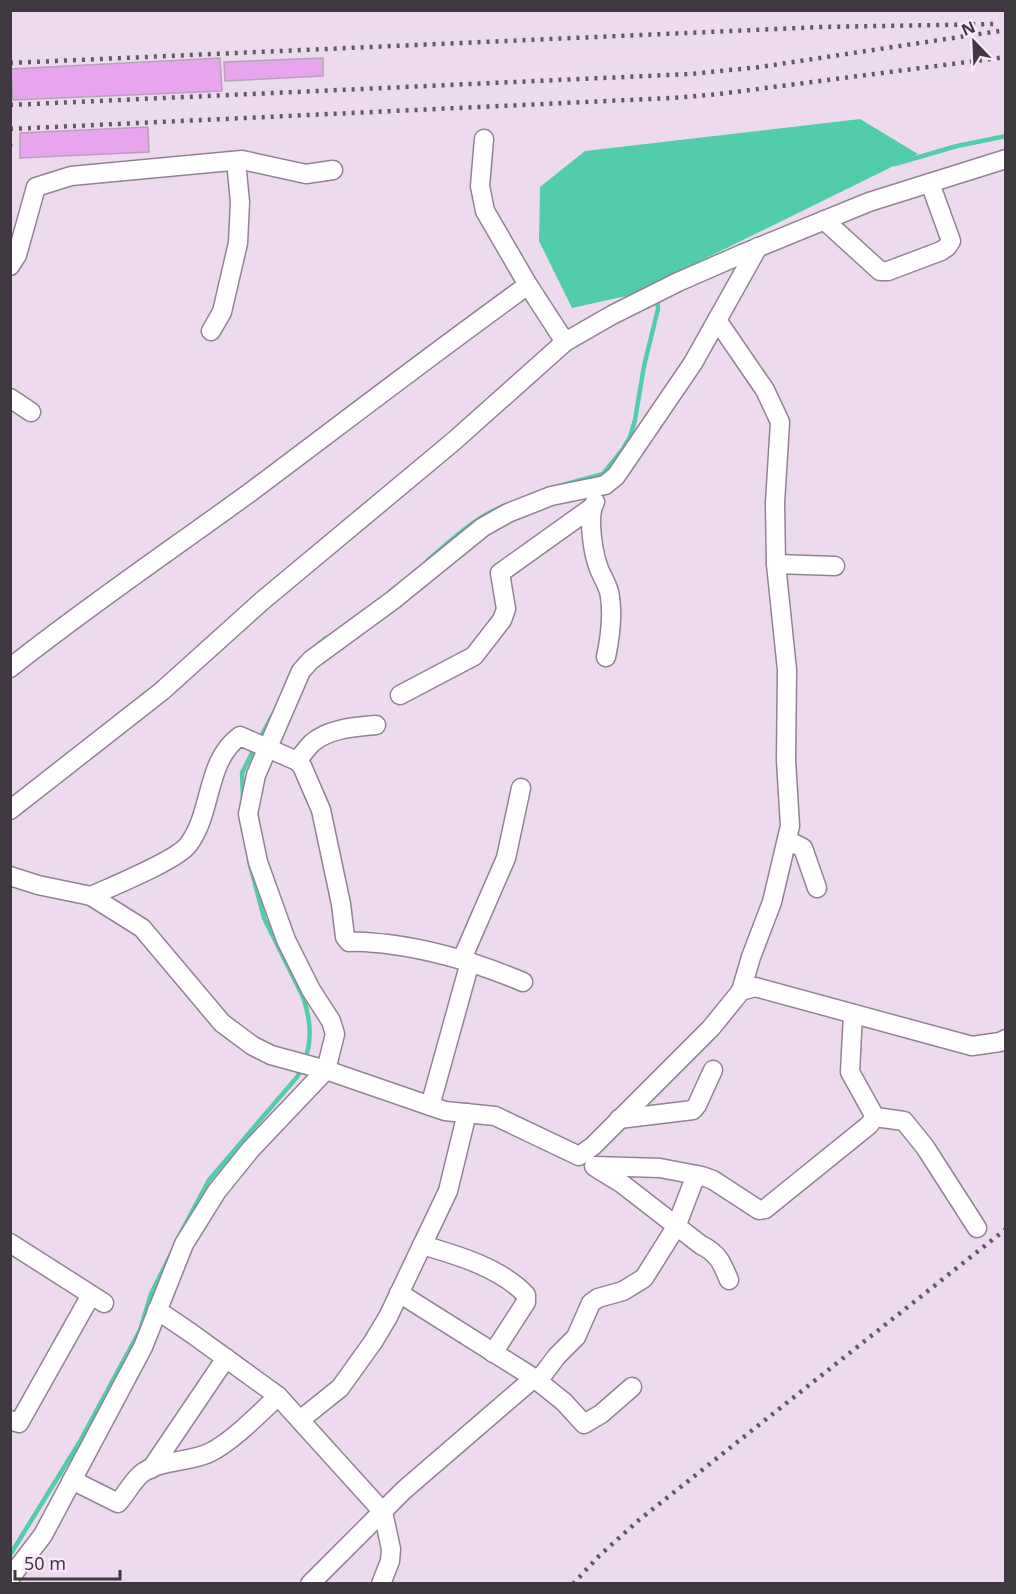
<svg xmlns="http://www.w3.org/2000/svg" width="1016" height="1594" viewBox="0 0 1016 1594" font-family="'Noto Sans',sans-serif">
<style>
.water{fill:#52cdac}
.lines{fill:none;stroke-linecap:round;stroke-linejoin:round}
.stream{stroke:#52cdac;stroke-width:4.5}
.building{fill:#e6a5ed;stroke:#b5a3b7;stroke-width:1.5}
.minor-casing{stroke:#938295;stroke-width:21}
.path{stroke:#ab9bab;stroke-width:2;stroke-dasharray:4.5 4.5;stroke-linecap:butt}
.minor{stroke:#fff;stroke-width:18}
.rail{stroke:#635964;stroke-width:4.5;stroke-dasharray:3 6;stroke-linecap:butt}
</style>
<rect width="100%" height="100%" fill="#eedaef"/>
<!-- water -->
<path class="water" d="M860 119 918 154 631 295 572 308 539 241 540 187 585 151Z"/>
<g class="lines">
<!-- stream -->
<g class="stream">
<path d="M895 164 957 146 1006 136"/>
<path d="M559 486 603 474 623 449 630 437 635 420 644 366 658 309 657 297"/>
<path d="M428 560C452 540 476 516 506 505"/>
<path d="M309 652 326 638"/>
<path d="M259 740 272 716"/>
<path d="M243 799 242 773 255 747"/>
<path d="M249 861 264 918 303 997C310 1017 313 1038 305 1059"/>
<path d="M178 1238 209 1180 297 1077 303 1067"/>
<path d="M10 1555 79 1443 140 1330 151 1294 171 1254"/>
</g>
</g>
<!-- building -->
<g class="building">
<path d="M220 58 222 91 13 100 11 69Z"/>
<path d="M323 58V76L225 81 224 62Z"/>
<path d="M148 127 149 152 20 158V133Z"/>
</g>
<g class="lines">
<!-- minor casing -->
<g class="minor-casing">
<g id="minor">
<path d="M484 139 480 186 485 211 528 285 565 342"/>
<path d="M824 220 880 271H888L941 251 947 247 951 241 930 183"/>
<path d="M10 266 17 255 36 187 71 176 242 160 306 174 333 170"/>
<path d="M717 320 765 390 780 422 775 503 776 564 787 670 786 760 790 826 772 902 751 957 741 991"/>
<path d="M211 331 222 312 238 243 240 202 236 161"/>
<path d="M10 398 31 412"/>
<path d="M595 502C587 515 593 552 598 566 601 576 609 585 610 597 613 617 610 638 606 657"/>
<path d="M776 564 835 566"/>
<path d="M10 668C88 606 171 550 252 491 344 422 435 352 528 285"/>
<path d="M400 695 474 656 502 620 506 609 500 573 591 508"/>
<path d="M297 761C302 755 307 748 312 743 329 728 356 727 376 725"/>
<path d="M10 810 162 691 262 601 454 441 565 342 612 315 678 282 742 254 869 202 1006 159"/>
<path d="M787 840 803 848 817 888"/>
<path d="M10 876 38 885 91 896 142 928 222 1023 253 1046 271 1055 326 1070 445 1111 495 1116 579 1156 593 1146 711 1028 741 991 755 987 972 1046 1000 1042 1006 1039"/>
<path d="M91 896C111 887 177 860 188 845 213 813 205 761 240 736L297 761 302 766 321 810 341 904 345 937 349 942C362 941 374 943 387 944 435 950 478 963 523 982"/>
<path d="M462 959 506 858 521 788"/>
<path d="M430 1106 470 962"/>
<path d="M875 1117 904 1121 925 1147 977 1228"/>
<path d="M619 1119 693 1110 697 1105 713 1070"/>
<path d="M594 1166 660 1168 702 1176 713 1180 759 1210 765 1209 869 1125 875 1117 850 1072 853 1014"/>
<path d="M595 1167 621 1183 701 1245C718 1253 722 1263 729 1280"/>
<path d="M10 1243 104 1303"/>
<path d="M422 1245C457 1255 501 1268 526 1295V1302L493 1353"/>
<path d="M399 1293 534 1378 564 1402 584 1424 601 1414 632 1387"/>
<path d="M157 1310 191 1333 278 1396 383 1512 391 1549 390 1561 381 1584"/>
<path d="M538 1381 557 1356 576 1337 591 1303 598 1298 623 1291 644 1278 676 1227 696 1175"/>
<path d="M10 1420 19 1423 91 1295"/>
<path d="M300 1420 340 1388 373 1342 388 1317 448 1191 467 1113"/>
<path d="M151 1469 226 1358"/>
<path d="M72 1480 118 1503C126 1494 132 1482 141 1474 160 1459 190 1463 211 1452 234 1440 260 1413 278 1396"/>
<path d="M10 1578 43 1535 143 1347 184 1244 217 1191 251 1149 326 1070 335 1034 331 1021 311 990 286 940 258 862 248 814 256 775 301 671 311 660 393 600 483 527 508 513 551 496 605 485 616 476 693 363 758 247"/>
<path d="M310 1584 404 1490 534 1378"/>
</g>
</g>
<!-- path -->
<path class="path" d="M10 146 13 145"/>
<!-- minor -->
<use href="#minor" class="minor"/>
<!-- rail -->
<g class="rail">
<path d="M10 63 821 27 997 24"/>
<path d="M10 105 690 74 760 67 1006 30"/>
<path d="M10 129 671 98 719 94 1006 57"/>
<path d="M573 1584 599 1556 639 1520 1006 1229"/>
</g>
</g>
<!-- border -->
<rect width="1016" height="1594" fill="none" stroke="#403840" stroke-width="24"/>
<!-- north arrow -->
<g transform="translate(974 42) rotate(337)" stroke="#fbe8fd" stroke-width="4.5" paint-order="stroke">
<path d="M0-4.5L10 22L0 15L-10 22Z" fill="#403840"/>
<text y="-9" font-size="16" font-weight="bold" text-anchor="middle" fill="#403840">N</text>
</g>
<!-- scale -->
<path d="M15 1570v9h105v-9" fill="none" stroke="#403840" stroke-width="3"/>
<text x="24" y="1570" font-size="18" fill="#403840" stroke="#fbe8fd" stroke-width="4.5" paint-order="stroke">50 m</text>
</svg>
